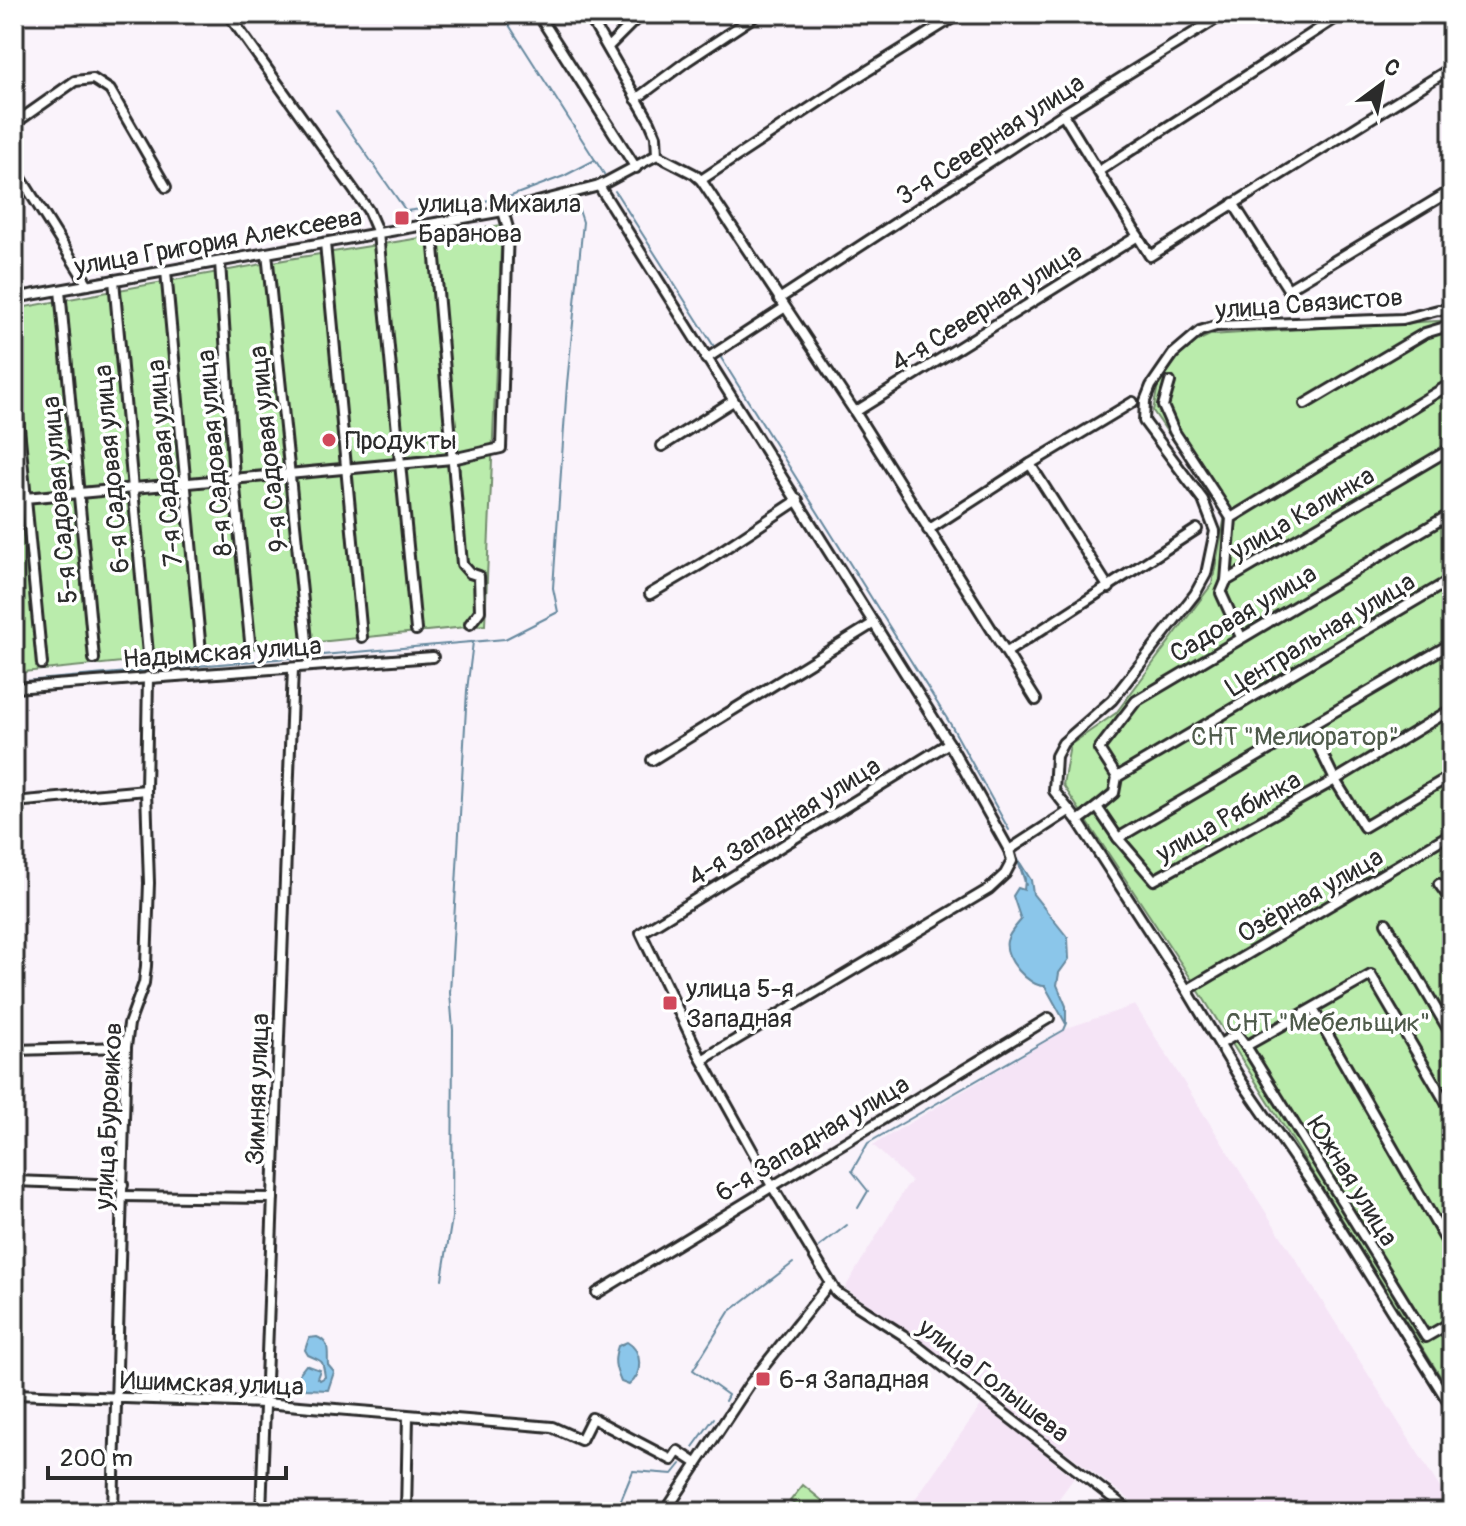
<svg xmlns="http://www.w3.org/2000/svg" width="1466" height="1526" viewBox="0 0 1466 1526" font-family="Pangolin,sans-serif">
<style>
.built{fill:#f5e4f6}
.green{fill:#baecac;stroke:#728c6c;stroke-width:2}
.water{fill:#8bc6ea;stroke:#65889e;stroke-width:2}
.lines{fill:none;stroke-linecap:round;stroke-linejoin:round}
.stream{stroke:#65889e;stroke-width:2}
.street-casing{stroke:#2b2b2b;stroke-width:14}
.street{stroke:#fff;stroke-width:8}
.poi-dot{fill:#d1495b;stroke:#fff;stroke-width:3}
.labels{text-anchor:middle;stroke-width:7;stroke-linejoin:round;paint-order:stroke}
.street-label{font-size:26px;fill:#2b2b2b;stroke:#fff}
.poi-label{font-size:26px;fill:#2b2b2b;stroke:#fff;text-anchor:start}
.park-label{font-size:26px;fill:#4f5b4b;stroke:#fff}
</style>
<rect width="100%" height="100%" fill="#faf3fb"/>
<filter id="ink" filterUnits="userSpaceOnUse"><feTurbulence type="fractalNoise" baseFrequency=".0125" numOctaves="2"/><feDisplacementMap in="SourceGraphic" scale="16" xChannelSelector="R" yChannelSelector="G"/><feConvolveMatrix kernelMatrix="1 2 1 2 8 2 1 2 1" color-interpolation-filters="sRGB"/></filter>
<g filter="url(#ink)">
<!-- built -->
<g class="built">
<path d="M1135 1005 1452 1507V1512H1146L891 1320 845 1288 906 1187 912 1182 873 1145 1070 1027Z"/>
<path d="M982 1404 1074 1478 1049 1512H906Z"/>
</g>
<!-- green -->
<g class="green">
<path d="M502 225 485 625 14 673V309L295 258Z"/>
<path d="M1452 320V1395L1192 980 1063 785 1070 745 1116 713 1212 584 1225 516 1153 411 1158 385 1187 346 1210 335Z"/>
<path d="M803 1485 836 1512H807L790 1501Z"/>
</g>
<!-- water -->
<g class="water">
<path d="M1017 858 1031 880 1033 894 1068 938 1069 959 1059 973 1057 985 1066 1006V1024L1045 986C1029 987 1003 958 1007 941 1009 933 1016 926 1021 920L1013 896 1018 888 1024 890 1025 879Z"/>
<path d="M317 1337C331 1343 327 1352 328 1365L334 1372 328 1390 305 1389 298 1384 299 1374 306 1365 320 1370 317 1378 320 1380 325 1377C322 1358 324 1363 308 1355L305 1350 309 1338Z"/>
<path d="M627 1342C643 1351 643 1374 629 1385L621 1382C615 1368 613 1360 618 1346Z"/>
</g>
<g class="lines">
<!-- stream -->
<g class="stream">
<path d="M502 14 604 174"/>
<path d="M336 111 406 211 506 198 564 176 595 160"/>
<path d="M615 191 715 348"/>
<path d="M718 353 951 725 1009 830"/>
<path d="M14 682 505 639 558 612 553 588 567 384 583 222 576 201"/>
<path d="M1017 858 1026 885"/>
<path d="M858 1208 868 1191 852 1171 868 1143 1064 1030 1067 1023"/>
<path d="M819 1247 847 1225"/>
<path d="M442 1279 452 1218 453 1030 450 993 467 690 473 642"/>
<path d="M725 1401 728 1395 693 1370 729 1312 793 1263"/>
<path d="M693 1447 714 1418"/>
<path d="M616 1512 633 1471 673 1474 681 1464"/>
</g>
<!-- street casing -->
<g class="street-casing">
<g id="street">
<path d="M228 14 368 210 378 233 416 630"/>
<path d="M538 14 636 168"/>
<path d="M588 14 650 122 656 136 657 155"/>
<path d="M608 47 641 14"/>
<path d="M636 99 687 61 758 14"/>
<path d="M1063 114 1150 256 1448 70"/>
<path d="M14 124 75 81 93 79 110 90 166 187"/>
<path d="M657 155 694 174 701 180 855 412 1036 700"/>
<path d="M14 167 88 285"/>
<path d="M1099 171 1342 14"/>
<path d="M701 180 843 86 959 14"/>
<path d="M599 186 949 743 1009 850 1012 861 1005 874 989 889 702 1060"/>
<path d="M1233 203 1288 289 1452 190"/>
<path d="M432 224 462 564 470 573 479 576 480 611 470 624"/>
<path d="M325 243 362 637"/>
<path d="M267 253 307 641"/>
<path d="M220 262 234 478 250 641"/>
<path d="M166 271 201 652"/>
<path d="M114 280 148 654"/>
<path d="M60 290 94 659"/>
<path d="M14 298 503 211 599 186 657 155"/>
<path d="M779 299 1063 114 1224 14"/>
<path d="M1452 311 1438 310 1403 319 1216 326 1200 331 1173 354 1151 386 1145 401 1144 421 1203 500 1215 531 1206 574 1195 594 1112 700 1063 743 1056 756 1054 791 1078 821 1187 990 1242 1082 1317 1191 1452 1408"/>
<path d="M706 359 784 308"/>
<path d="M14 376 42 664"/>
<path d="M1170 382 1163 406 1174 431 1231 518"/>
<path d="M1305 404 1425 333 1445 327 1452 332"/>
<path d="M855 412 1138 236"/>
<path d="M662 446 733 401"/>
<path d="M1030 464 1109 588"/>
<path d="M14 499 452 459 501 448 508 228 503 211"/>
<path d="M928 530 1030 464 1133 402"/>
<path d="M1226 581 1231 518 1452 383"/>
<path d="M650 594 703 563 798 500"/>
<path d="M1241 637 1221 593 1226 581 1452 448"/>
<path d="M1007 652 1197 529"/>
<path d="M14 688 433 657"/>
<path d="M1309 727 1335 780 1364 827 1452 775"/>
<path d="M949 743 641 933 702 1060 772 1186 836 1292 903 1335 1131 1512"/>
<path d="M652 760 874 623"/>
<path d="M1117 777 1099 749 1136 701 1452 513"/>
<path d="M14 802 146 790"/>
<path d="M1097 807 1114 793 1117 777 1452 579"/>
<path d="M1078 821 1097 807 1118 838 1452 643"/>
<path d="M1118 838 1154 880 1335 780 1452 709"/>
<path d="M1009 850 1069 811"/>
<path d="M1439 884 1452 902"/>
<path d="M1386 923 1452 1036"/>
<path d="M1187 990 1452 833"/>
<path d="M1313 1009 1452 1251"/>
<path d="M1220 1044 1237 1034 1246 1046 1371 975 1452 1113"/>
<path d="M1246 1046 1426 1337 1452 1322"/>
<path d="M14 1050 126 1047"/>
<path d="M14 1181 123 1185"/>
<path d="M122 1196 273 1198"/>
<path d="M597 1293 1049 1018"/>
<path d="M14 1394 264 1403 552 1427 581 1440 592 1418 672 1460 678 1451 696 1463"/>
<path d="M113 1512 126 1047 129 1024 144 983 146 966 149 883 146 790 148 677"/>
<path d="M261 1512 293 668"/>
<path d="M406 1512 408 1416"/>
<path d="M665 1512 749 1385 829 1284"/>
</g>
</g>
<!-- street -->
<use href="#street" class="street"/>
</g>
</g>
<!-- markers -->
<g class="poi-dot">
<rect x="394" y="210" width="16" height="16" rx="4"/>
<circle cx="329" cy="440" r="8"/>
<rect x="662" y="995" width="16" height="16" rx="4"/>
<rect x="755" y="1371" width="16" height="16" rx="4"/>
</g>
<g class="labels">
<!-- street labels -->
<g class="street-label">
<text transform="translate(990 139) rotate(-33)" y="9">3-я Северная улица</text>
<text transform="translate(218 241) rotate(-10)" y="9">улица Григория Алексеева</text>
<text transform="translate(1309 303) rotate(-4)" y="9">улица Связистов</text>
<text transform="translate(986 307) rotate(-32)" y="9">4-я Северная улица</text>
<text transform="translate(268 449) rotate(-96)" y="9">9-я Садовая улица</text>
<text transform="translate(214 453) rotate(-95)" y="9">8-я Садовая улица</text>
<text transform="translate(164 463) rotate(-95)" y="9">7-я Садовая улица</text>
<text transform="translate(111 469) rotate(-95)" y="9">6-я Садовая улица</text>
<text transform="translate(59 500) rotate(-95)" y="9">5-я Садовая улица</text>
<text transform="translate(1302 513) rotate(-30)" y="9">улица Калинка</text>
<text transform="translate(1243 613) rotate(-31)" y="9">Садовая улица</text>
<text transform="translate(1320 634) rotate(-31)" y="9">Центральная улица</text>
<text transform="translate(222 652) rotate(-4)" y="9">Надымская улица</text>
<text transform="translate(1228 816) rotate(-29)" y="9">улица Рябинка</text>
<text transform="translate(784 821) rotate(-32)" y="9">4-я Западная улица</text>
<text transform="translate(1310 895) rotate(-30)" y="9">Озёрная улица</text>
<text transform="translate(257 1089) rotate(-88)" y="9">Зимняя улица</text>
<text transform="translate(108 1116) rotate(-87)" y="9">улица Буровиков</text>
<text transform="translate(812 1138) rotate(-31)" y="9">6-я Западная улица</text>
<text transform="translate(1353 1181) rotate(58)" y="9">Южная улица</text>
<text transform="translate(994 1380) rotate(38)" y="9">улица Голышева</text>
<text transform="translate(212 1383) rotate(2)" y="9">Ишимская улица</text>
</g>
<!-- poi labels -->
<g class="poi-label">
<text x="418" y="212">улица Михаила<tspan x="418" dy="30">Баранова</tspan></text>
<text x="345" y="449">Продукты</text>
<text x="686" y="997">улица 5-я<tspan x="686" dy="30">Западная</tspan></text>
<text x="779" y="1388">6-я Западная</text>
</g>
<!-- park labels -->
<g class="park-label">
<text x="1295" y="745">СНТ "Мелиоратор"</text>
<text x="1328" y="1031">СНТ "Мебельщик"</text>
</g>
</g>
<!-- margin -->
<rect width="1466" height="1526" fill="none" stroke="#fff" stroke-width="48"/>
<rect x="24" y="24" width="1418" height="1478" fill="none" stroke="#2b2b2b" stroke-width="3" filter="url(#ink)"/>
<!-- north arrow -->
<g transform="translate(1382 84) rotate(32)" stroke="#ffffff" stroke-width="6" paint-order="stroke">
<path d="M0-6L14 30L0 20L-14 30Z" fill="#2b2b2b"/>
<text y="-12" font-size="22" font-weight="bold" text-anchor="middle" fill="#2b2b2b">С</text>
</g>
<!-- scale -->
<path d="M48 1466v12h238v-12" fill="none" stroke="#2b2b2b" stroke-width="4"/>
<text x="60" y="1466" font-size="24" fill="#2b2b2b" stroke="#ffffff" stroke-width="6" paint-order="stroke">200 m</text>
</svg>
